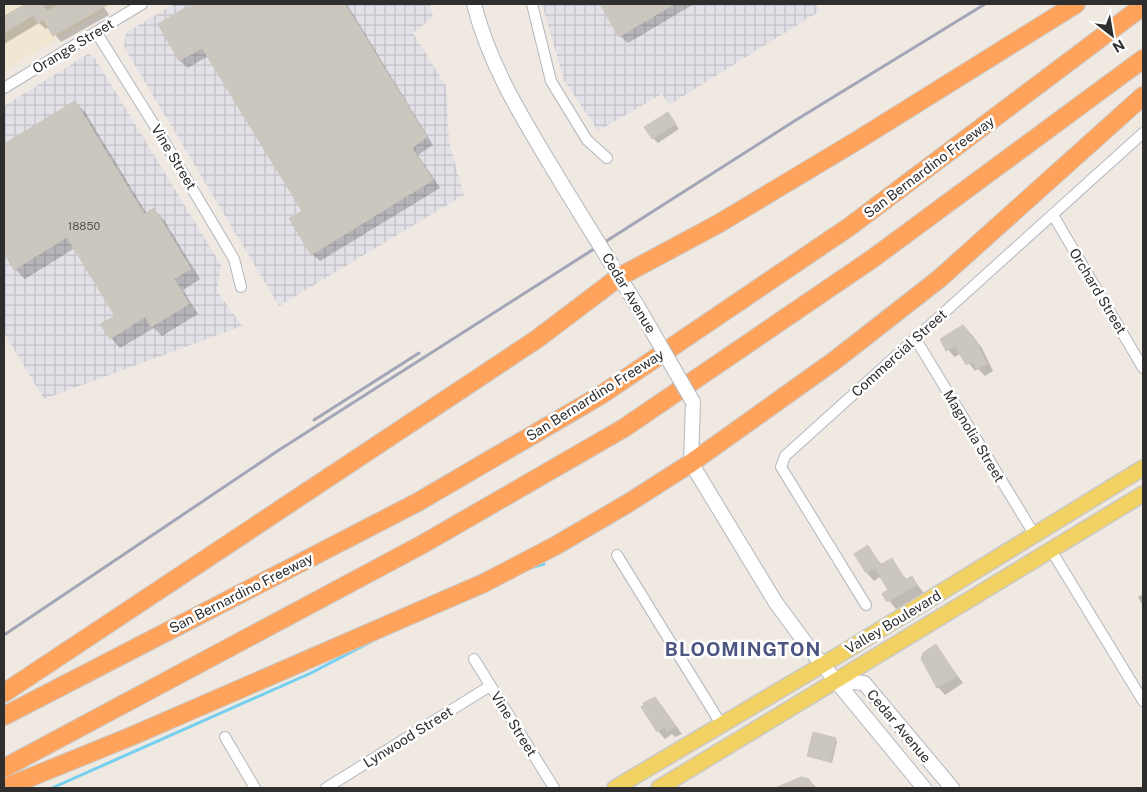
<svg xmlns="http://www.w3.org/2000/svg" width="1147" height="792" viewBox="0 0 1147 792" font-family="'Public Sans',sans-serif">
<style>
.industrial{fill:url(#industrial-grid)}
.education{fill:#f0e6d1}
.shadow{fill:#0003}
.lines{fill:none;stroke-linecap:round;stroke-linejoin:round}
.stream{stroke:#75cff0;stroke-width:3}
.building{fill:#cbc7bf;stroke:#cbc5ba}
.minor-casing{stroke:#b4b7c1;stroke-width:12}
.secondary-casing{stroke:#b4b7c1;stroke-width:16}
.primary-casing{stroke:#c9c9c9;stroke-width:18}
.motorway-casing{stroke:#c9c9c9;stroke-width:20}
.minor{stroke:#fff;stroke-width:10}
.secondary{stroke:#fff;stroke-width:14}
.primary{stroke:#f2d163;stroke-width:15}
.motorway{stroke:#ffa35c;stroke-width:18}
.rail{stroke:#a3a6b8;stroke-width:3}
.secondary-bridge-casing{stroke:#b4b7c1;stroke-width:16;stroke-linecap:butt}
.secondary-bridge{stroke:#fff;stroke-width:14}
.labels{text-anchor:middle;stroke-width:5;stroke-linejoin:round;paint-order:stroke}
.number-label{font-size:11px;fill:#555452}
.street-label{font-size:14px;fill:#2e2e2e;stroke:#fff}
.district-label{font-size:19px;font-weight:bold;letter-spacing:1px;fill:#4d5680;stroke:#fff}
</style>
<defs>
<pattern id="industrial-grid" width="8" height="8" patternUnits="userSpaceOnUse" patternTransform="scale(1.25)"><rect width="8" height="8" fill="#e3e1e8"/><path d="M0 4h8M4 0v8" fill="none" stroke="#c3c1c7"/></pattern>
</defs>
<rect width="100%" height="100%" fill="#efe9e1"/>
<!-- industrial -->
<g class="industrial">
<path d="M174 4H430L433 17 413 33 446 86 449 142 464 195 279 306 124 47 126 33Z"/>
<path d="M542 4H816L820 11 669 105 662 94 598 131 564 80Z"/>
<path d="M88 54 94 57 221 265 217 291 242 326 44 399 4 333V106Z"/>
</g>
<!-- education -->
<path class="education" d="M4 4H115L4 71Z"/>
<!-- shadow -->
<g class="shadow">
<path d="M27 4H102L109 15 61 42 49 27 46 29 39 23 4 44V18Z"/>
<path d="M194 4H347L433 145 418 155 440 188 320 261 312 254 304 211 208 56 188 68 180 61 160 24Z"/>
<path d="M602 4H694L628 43 620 36Z"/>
<path d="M75 102 85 112 147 214 154 210 164 220 200 279 183 290 198 314 162 336 154 328 120 348 111 338 117 316 75 248 25 279 15 269 4 250V146Z"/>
<path d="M668 114 679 129 658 143 653 138Z"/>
<path d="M971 334 982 348 993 371 985 376 978 369 975 371 961 353 955 357 948 350Z"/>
<path d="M868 547 882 565 891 560 907 580 912 578 924 593 896 609 884 594 890 591 881 576 874 581 867 573Z"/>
<path d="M1143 594V606L1138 597Z"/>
<path d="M936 646 963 683 945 695 938 687 922 659Z"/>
<path d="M654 698 662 706 682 734 675 737 672 734 665 739 658 731Z"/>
<path d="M835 739 837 741 832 763 808 755Z"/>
<path d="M809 780 817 788H785L783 786Z"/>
</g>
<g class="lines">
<!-- stream -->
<g class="stream">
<path d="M530 568 544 564"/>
<path d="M52 788 311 673 382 636"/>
</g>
</g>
<!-- building -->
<g class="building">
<path d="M26 4H42L47 12 60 4H109L53 36 43 19 38 23 33 15 4 33V16Z"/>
<path d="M192 4H345L427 137 412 148 433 180 311 255 289 218 302 211 202 48 179 61 158 24Z"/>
<path d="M600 4H674L619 37Z"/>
<path d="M75 101 144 214 154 208 191 269 174 279 189 304 151 327 145 317 110 339 100 324 115 316 67 237 14 270 4 253V144Z"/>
<path d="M668 112 676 124 652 139 644 127Z"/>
<path d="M963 325 975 339 987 364 976 369 972 362 966 365 955 346 946 351 940 339Z"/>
<path d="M868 545 880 565 892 558 905 580 912 576 917 585 887 602 882 594 888 590 875 568 866 573 854 554Z"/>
<path d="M936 644 957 676 937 688 921 659 923 653Z"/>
<path d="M655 697 675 726 667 731 665 727 657 732 641 707 644 705 643 703Z"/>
<path d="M813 732 836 738 830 762 807 756Z"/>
<path d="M801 777 809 779 814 788H775Z"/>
</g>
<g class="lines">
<!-- minor casing -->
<g class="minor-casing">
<g id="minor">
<path d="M532 4 551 81 587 140 607 158"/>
<path d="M96 32 158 131 234 259 241 287"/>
<path d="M4 88 142 4"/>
<path d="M1053 215 1143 368"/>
<path d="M915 338 1034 534"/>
<path d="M1051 550 1143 701"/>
<path d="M617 555 721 724"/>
<path d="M866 605 781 467 785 456 1143 133"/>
<path d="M474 659 554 788"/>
<path d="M225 737 255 788"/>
<path d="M326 788 490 686"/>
</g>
</g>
<!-- secondary casing -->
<g class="secondary-casing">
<g id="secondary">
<path d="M474 4C491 71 527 125 562 184"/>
<path d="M615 270 638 307"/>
<path d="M693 402 691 463 776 603 813 653 924 788"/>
<path d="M837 681 864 683 952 788"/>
</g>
</g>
<!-- primary casing -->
<g class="primary-casing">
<g id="primary">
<path d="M615 788 839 655 1143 468"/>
<path d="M659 788 1143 494"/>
</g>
</g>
<!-- motorway casing -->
<g class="motorway-casing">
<g id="motorway">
<path d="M4 693 537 339 619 277 718 224 858 140 1076 4"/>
<path d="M4 716 418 502 601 395 849 227 1143 6"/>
<path d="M4 768 423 544 624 428 872 259 1143 59"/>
<path d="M4 788 132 736 484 583 555 546 630 502 691 463 834 361 939 279 1143 96"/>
</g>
</g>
<!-- minor -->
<use href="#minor" class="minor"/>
<!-- secondary -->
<use href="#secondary" class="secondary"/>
<!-- primary -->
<use href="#primary" class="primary"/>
<!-- motorway -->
<use href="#motorway" class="motorway"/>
<!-- rail -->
<g class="rail">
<path d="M314 420 419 353"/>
<path d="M4 635 279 450 796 120 985 4"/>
</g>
<!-- secondary-bridge casing -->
<g class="secondary-bridge-casing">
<g id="secondary-bridge">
<path d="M562 184 612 265"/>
<path d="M638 307 693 402"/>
</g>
</g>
<!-- secondary-bridge -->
<use href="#secondary-bridge" class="secondary-bridge"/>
</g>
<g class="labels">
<!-- number labels -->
<g class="number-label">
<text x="84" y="230">18850</text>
</g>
<!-- street labels -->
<g class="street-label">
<text transform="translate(73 46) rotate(-31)" y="5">Orange Street</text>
<text transform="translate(174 157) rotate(59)" y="5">Vine Street</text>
<text transform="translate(929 167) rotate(-37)" y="5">San Bernardino Freeway</text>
<text transform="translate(1098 291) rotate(59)" y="5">Orchard Street</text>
<text transform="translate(629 293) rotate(59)" y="5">Cedar Avenue</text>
<text transform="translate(899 353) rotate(-42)" y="5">Commercial Street</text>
<text transform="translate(595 395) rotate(-32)" y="5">San Bernardino Freeway</text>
<text transform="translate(974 436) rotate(59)" y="5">Magnolia Street</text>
<text transform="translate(241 593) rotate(-27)" y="5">San Bernardino Freeway</text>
<text transform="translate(893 622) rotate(-31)" y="5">Valley Boulevard</text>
<text transform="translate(514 724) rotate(58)" y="5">Vine Street</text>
<text transform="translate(899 726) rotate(50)" y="5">Cedar Avenue</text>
<text transform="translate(408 737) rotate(-32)" y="5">Lynwood Street</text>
</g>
<!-- district labels -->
<g class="district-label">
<text x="743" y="656">BLOOMINGTON</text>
</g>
</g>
<!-- border -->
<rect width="1147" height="792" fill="none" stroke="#2e2e2e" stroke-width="10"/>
<!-- north arrow -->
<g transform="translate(1112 35) rotate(149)" stroke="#ffffff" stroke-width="4" paint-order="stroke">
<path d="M0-4L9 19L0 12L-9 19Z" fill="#2e2e2e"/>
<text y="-8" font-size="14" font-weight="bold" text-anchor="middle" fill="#2e2e2e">N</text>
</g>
</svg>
